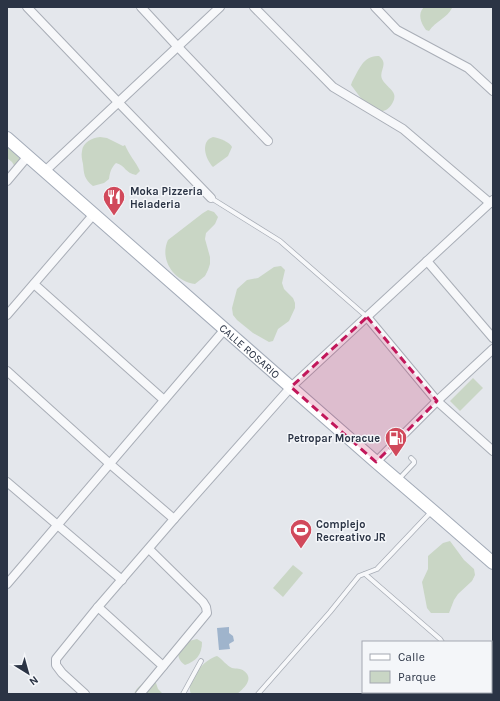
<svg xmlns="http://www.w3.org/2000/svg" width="500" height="701" viewBox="0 0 500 701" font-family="Karla,sans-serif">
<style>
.green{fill:#c9d6c5}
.water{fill:#9fb4cc}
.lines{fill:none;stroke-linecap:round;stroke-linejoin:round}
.service-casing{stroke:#a9aeb7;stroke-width:5.5}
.minor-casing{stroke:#a9aeb7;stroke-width:10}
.primary-casing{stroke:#a3abb8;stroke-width:14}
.service{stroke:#f7f8fa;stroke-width:4}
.minor{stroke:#f7f8fa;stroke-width:8}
.primary{stroke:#fff;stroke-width:12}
.marked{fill:#c2185b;fill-opacity:0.2;stroke:#c2185b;stroke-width:3;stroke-dasharray:8 5;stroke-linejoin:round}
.labels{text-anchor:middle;stroke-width:3;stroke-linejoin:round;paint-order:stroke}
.poi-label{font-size:11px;font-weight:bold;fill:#2b3445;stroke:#f4f6f9;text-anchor:start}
.street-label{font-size:11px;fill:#2b3445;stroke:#f4f6f9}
</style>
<rect width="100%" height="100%" fill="#e4e7ec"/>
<!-- green -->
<g class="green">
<path d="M424 7H452V8C447 18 436 21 429 31L426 30C421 23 417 14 424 7Z"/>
<path d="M379 56C389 64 379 70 382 79 385 85 393 90 394 94 396 99 391 107 386 110 383 111 380 112 377 113L363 101 351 85 352 82C359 70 363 55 379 56Z"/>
<path d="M100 137 107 138 123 146 125 145C129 155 136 162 140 171L136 175C125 173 126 166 116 163 111 168 110 172 109 179L104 183 93 186C84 179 84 174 83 164 82 160 81 155 82 151 83 142 92 138 100 137Z"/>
<path d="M213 137C219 138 230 142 232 147L228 156 213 167C205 159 200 141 213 137Z"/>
<path d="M7 145 18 156 24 166 15 167 12 162 7 158Z"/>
<path d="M208 210 214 212 218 217 215 224 206 233 205 239 210 257V264L208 270 205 276 195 284C174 281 159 260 168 240L203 213Z"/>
<path d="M281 266 285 270 282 283 284 289 293 298 295 303V308L289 321 278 329 273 341 269 342 253 333 237 320 233 315 232 308 237 289 247 280 258 278 274 267Z"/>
<path d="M473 378 483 388 460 411 450 401Z"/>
<path d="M450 541 464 560 474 569 475 575 472 581 458 594 454 600 449 613H431L427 608 422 582 428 569V556L443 543Z"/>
<path d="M293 565 303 573 283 597 273 588Z"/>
<path d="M197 639 202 642C202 655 196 661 185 665 179 661 178 657 178 650L185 642Z"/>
<path d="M217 656C222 659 227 666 232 668 236 669 241 668 244 671 255 679 243 689 237 694H191C185 680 205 659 217 656Z"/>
<path d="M151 681 156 683 158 689 163 694H134C137 686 143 683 151 681Z"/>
</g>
<!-- water -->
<path class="water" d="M229 627V633L233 636 234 641 229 644 230 649 219 650 217 628Z"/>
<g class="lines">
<!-- service casing -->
<g class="service-casing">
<g id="service">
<path d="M211 198 280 241 367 317"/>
<path d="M399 479 414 463V461L411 458"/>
<path d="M365 574 440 639 442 642"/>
<path d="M462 692V693"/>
<path d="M183 694 201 661"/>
<path d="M258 694 330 612 359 576 377 569 431 512"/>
</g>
</g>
<!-- minor casing -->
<g class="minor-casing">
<g id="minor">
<path d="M27 7 118 102 211 198"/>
<path d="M141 7 178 47 268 141"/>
<path d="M254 7 333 87 403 129 490 203"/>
<path d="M375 7 397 30 468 68 493 91"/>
<path d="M45 171 220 7"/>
<path d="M7 181 28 156"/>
<path d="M427 261 493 338"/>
<path d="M34 284 164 400"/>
<path d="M7 315 94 214"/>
<path d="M367 317 437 401 493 451"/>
<path d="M7 371 110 464 174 519"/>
<path d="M376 462 437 401 493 349"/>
<path d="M7 482 122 580"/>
<path d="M7 584 225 329"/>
<path d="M98 607 163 666"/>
<path d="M85 694 62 673 56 665V659L98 607 174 519 291 387 493 200"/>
<path d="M140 694 207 613 206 607 203 602 149 549"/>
</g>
</g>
<!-- primary casing -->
<g class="primary-casing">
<g id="primary">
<path id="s1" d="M7 138 376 462 432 510 493 563"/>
</g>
</g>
<!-- service -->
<use href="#service" class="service"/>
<!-- minor -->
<use href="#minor" class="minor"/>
<!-- primary -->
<use href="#primary" class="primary"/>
</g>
<!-- marked area -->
<path class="marked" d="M367 317 437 401 376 462 291 387Z"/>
<!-- icons -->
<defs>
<g id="restaurant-pin" transform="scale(1.15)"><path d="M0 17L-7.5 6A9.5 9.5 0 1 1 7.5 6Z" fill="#d1495b" stroke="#f4f6f9"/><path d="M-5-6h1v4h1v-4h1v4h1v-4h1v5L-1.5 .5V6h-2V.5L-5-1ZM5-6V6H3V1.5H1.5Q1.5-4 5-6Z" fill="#fff"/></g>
<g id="fuel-pin" transform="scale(1.15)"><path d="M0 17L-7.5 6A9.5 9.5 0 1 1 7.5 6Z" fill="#d1495b" stroke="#f4f6f9"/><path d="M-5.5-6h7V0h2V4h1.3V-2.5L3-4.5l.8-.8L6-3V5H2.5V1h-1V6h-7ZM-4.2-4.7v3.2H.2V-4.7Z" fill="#fff"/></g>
<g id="stadium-pin" transform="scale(1.15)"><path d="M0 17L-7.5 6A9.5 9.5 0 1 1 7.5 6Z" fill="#d1495b" stroke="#f4f6f9"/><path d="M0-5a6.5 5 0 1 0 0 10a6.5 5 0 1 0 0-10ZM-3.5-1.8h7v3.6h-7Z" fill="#fff"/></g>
</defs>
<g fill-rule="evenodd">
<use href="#restaurant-pin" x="114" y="197"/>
<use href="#fuel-pin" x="396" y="438"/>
<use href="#stadium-pin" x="301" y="530"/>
</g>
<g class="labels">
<!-- poi labels -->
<g class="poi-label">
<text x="130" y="195">Moka Pizzeria<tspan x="130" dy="13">Heladeria</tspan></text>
<text x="380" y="442" text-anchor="end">Petropar Moracue</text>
<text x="316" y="528">Complejo<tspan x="316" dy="13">Recreativo JR</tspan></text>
</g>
<!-- street labels -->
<g class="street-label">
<text dy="4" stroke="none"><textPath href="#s1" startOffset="323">CALLE ROSARIO</textPath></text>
</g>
</g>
<!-- border -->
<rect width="500" height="701" fill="none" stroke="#2b3445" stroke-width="16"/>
<!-- legend -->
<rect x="362" y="641" width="130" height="52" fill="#f4f6f9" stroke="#a4a8b1"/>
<rect x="370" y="654" width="20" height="6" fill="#ffffff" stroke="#a4a8b1"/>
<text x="398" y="661" font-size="12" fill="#2b3445">Calle</text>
<rect x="370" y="671" width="20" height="12" fill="#c9d6c5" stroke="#a4a8b1"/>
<text x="398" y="681" font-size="12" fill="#2b3445">Parque</text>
<!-- north arrow -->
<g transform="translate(28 673) rotate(143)" stroke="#f4f6f9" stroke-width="3" paint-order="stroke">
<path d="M0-3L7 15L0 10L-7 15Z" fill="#2b3445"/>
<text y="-6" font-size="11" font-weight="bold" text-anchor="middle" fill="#2b3445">N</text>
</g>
</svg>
